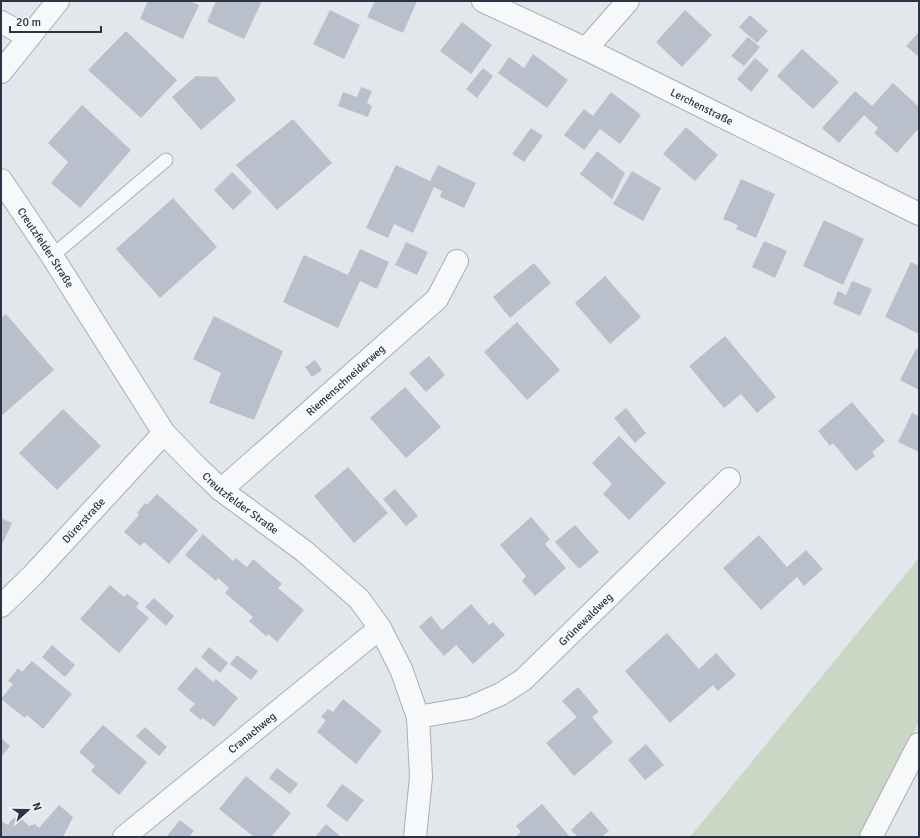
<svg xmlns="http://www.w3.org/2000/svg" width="920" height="838" viewBox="0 0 920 838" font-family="Signika,sans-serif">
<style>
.green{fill:#c9d7c4}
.building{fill:#bac0cb}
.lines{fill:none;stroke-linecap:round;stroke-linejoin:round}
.service-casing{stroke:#a7aeb7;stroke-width:15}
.minor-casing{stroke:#a7aeb7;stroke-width:24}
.tertiary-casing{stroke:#a7aeb7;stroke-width:24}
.service{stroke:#f7f8fa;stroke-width:13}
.minor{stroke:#f7f8fa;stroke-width:22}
.tertiary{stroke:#f7f8fa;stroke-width:22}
.labels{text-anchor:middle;stroke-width:4;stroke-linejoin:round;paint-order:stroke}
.street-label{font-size:11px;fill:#293446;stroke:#f3f6f9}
</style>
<rect width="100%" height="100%" fill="#e3e7ec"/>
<!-- green -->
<path class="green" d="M919 558V722L859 837H690Z"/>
<!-- building -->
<g class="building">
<path d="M148 1H190L199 5 183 39 140 19Z"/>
<path d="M216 1H262L244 39 207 22Z"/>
<path d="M375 1H417L403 33 367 17Z"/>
<path d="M330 10 360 25 344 59 313 44Z"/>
<path d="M685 10 712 35 682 67 656 42Z"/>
<path d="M750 15 768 31 757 43 739 27Z"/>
<path d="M462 22 492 45 471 74 440 51Z"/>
<path d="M126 31 177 80 141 118 88 70Z"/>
<path d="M919 32V57L906 46Z"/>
<path d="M748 37 760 47 744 66 731 56Z"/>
<path d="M802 49 839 82 813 109 777 76Z"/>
<path d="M533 54 568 80 547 108 498 73 509 57 524 68Z"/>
<path d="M755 58 769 70 751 92 737 79Z"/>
<path d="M483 68 493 76 477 98 466 89Z"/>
<path d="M196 76 217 77 236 100 201 130 172 97Z"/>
<path d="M893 83 919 107V128L897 153 874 133 878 128 864 115 839 143 822 128 855 91 872 106Z"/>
<path d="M361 87 372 91 367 103 372 106 368 117 338 106 343 92 357 97Z"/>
<path d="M611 92 641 115 620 144 600 129 584 150 564 135 584 109 593 116Z"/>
<path d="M82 105 131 150 80 208 51 183 68 162 48 143Z"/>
<path d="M293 119 332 163 277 210 236 165Z"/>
<path d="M686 127 718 155 695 181 663 154Z"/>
<path d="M531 128 543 136 524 162 512 154Z"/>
<path d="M597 151 625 173 612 199 580 174Z"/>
<path d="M396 165 430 181 438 165 476 183 464 208 440 197 442 191 434 187 413 233 394 224 388 238 366 228Z"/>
<path d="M632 171 661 188 643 221 613 204Z"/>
<path d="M232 172 252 192 233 210 214 190Z"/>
<path d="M741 179 775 194 756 238 736 229 738 225 723 219Z"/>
<path d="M173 198 217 247 160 298 116 249Z"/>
<path d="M824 220 864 239 843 285 803 266Z"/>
<path d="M764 241 787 251 775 278 752 267Z"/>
<path d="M406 242 428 252 417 275 395 265Z"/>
<path d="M360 249 389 262 377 289 360 281 338 328 283 302 304 255 348 275Z"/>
<path d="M911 262 919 266V334L885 317Z"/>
<path d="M534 263 551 283 510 318 493 297Z"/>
<path d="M605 276 641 317 610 344 575 303Z"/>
<path d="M852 281 872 289 860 316 833 304 838 291 846 295Z"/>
<path d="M6 314 54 370 1 416V318Z"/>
<path d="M214 316 283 351 254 420 209 403 221 373 193 359Z"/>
<path d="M517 322 560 370 527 400 484 352Z"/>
<path d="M725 336 776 397 757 413 741 394 724 408 689 366Z"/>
<path d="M916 349 919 350V390L900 380Z"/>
<path d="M429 356 445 375 426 392 409 373Z"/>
<path d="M315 360 322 370 312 377 305 367Z"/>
<path d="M405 387 441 427 406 458 370 418Z"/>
<path d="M852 402 885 441 872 452 875 456 856 471 833 443 830 446 818 431Z"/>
<path d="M626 408 646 433 635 443 614 418Z"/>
<path d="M63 409 101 446 57 490 19 453Z"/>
<path d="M912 413 919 416V452L898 442Z"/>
<path d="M619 436 666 483 629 520 603 494 612 484 592 463Z"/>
<path d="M348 467 388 513 354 543 314 496Z"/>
<path d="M395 489 418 516 406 526 383 499Z"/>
<path d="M157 494 198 530 169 564 144 542 140 546 124 532 139 515 137 513 145 503 147 505Z"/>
<path d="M531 517 550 539 545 544 566 568 535 596 522 581 526 576 500 545Z"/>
<path d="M1 518 12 523 1 547Z"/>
<path d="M575 525 599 552 579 569 555 542Z"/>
<path d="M203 534 233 561 236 558 247 567 253 559 282 584 278 588 304 610 277 642 268 634 266 636 249 621 253 617 225 593 229 588 218 578 216 581 185 555Z"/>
<path d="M759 535 787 567 806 550 823 569 804 586 797 577 761 610 723 568Z"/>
<path d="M110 585 124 597 127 594 139 603 136 607 149 618 119 653 80 619Z"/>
<path d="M154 598 174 616 166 626 145 607Z"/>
<path d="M471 604 489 625 493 622 505 635 473 664 456 645 444 656 419 627 431 616 442 630Z"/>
<path d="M667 633 699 669 716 653 736 675 718 691 713 685 670 723 625 671Z"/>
<path d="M52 645 75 665 65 677 42 657Z"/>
<path d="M209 647 228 663 220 673 201 657Z"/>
<path d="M237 655 258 671 251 680 230 664Z"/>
<path d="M32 661 72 694 43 729 27 715 25 718 1 699 13 684 8 681 18 668 22 672Z"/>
<path d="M196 667 213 682 216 679 238 698 214 727 203 718 201 720 189 710 195 704 177 689Z"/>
<path d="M578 687 599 712 592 717 613 742 574 776 546 743 577 717 562 701Z"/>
<path d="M343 699 382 731 356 764 317 732 326 720 321 717 328 709 333 712Z"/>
<path d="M103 725 147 762 119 795 91 771 95 766 79 752Z"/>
<path d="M145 727 167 747 159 756 136 736Z"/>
<path d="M1 738 10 746 1 757Z"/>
<path d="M646 744 664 765 645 780 628 760Z"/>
<path d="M277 768 298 784 290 794 269 778Z"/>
<path d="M246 776 291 813 271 837H254L219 809Z"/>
<path d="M342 784 364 800 347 822 326 806Z"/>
<path d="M542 804 570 837H515L521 832 516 826Z"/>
<path d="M59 805 73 817 63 837H1V821L8 825 12 819 19 817 29 826 35 824 39 828Z"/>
<path d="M591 811 609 831 602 837H578L571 830Z"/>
<path d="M180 820 194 831 189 837H166Z"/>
<path d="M326 824 341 837H318L316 836Z"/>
</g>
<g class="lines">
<!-- service casing -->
<g class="service-casing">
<path id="service" d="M52 256 166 160"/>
</g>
<!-- minor casing -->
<g class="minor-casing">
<g id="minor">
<path id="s1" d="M483 1 586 49 919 214"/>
<path d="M1 22 29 37"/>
<path d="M586 49 628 1"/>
<path id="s2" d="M1 180 52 256 164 433 196 466 221 490 304 551 359 599 380 628 401 669 418 717 421 777 415 837"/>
<path id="s3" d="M221 490 437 299 457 261"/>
<path id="s4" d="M1 606 33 575 164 433"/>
<path id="s5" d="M418 717 469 708 501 694 523 680 729 479"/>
<path id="s6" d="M124 837 380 628"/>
<path d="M871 837 919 744"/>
</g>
</g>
<!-- tertiary casing -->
<g class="tertiary-casing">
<path id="tertiary" d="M1 72 58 1"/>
</g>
<!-- service -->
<use href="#service" class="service"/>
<!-- minor -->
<use href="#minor" class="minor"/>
<!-- tertiary -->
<use href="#tertiary" class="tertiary"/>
</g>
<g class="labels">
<!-- street labels -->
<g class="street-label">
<text dy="4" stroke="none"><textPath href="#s1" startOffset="243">Lerchenstraße</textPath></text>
<text dy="4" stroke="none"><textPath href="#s2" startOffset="81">Creutzfelder Straße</textPath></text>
<text dy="4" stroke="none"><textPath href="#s3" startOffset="166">Riemenschneiderweg</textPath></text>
<text dy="4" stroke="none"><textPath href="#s2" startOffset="405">Creutzfelder Straße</textPath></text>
<text dy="4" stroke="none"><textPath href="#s4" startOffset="119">Dürerstraße</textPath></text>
<text dy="4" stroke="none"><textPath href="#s5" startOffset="200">Grünewaldweg</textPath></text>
<text dy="4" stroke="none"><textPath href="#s6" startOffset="165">Cranachweg</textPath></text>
</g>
</g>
<!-- border -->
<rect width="920" height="838" fill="none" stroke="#293446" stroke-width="4"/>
<!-- north arrow -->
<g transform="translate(28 810) rotate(69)" stroke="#f3f6f9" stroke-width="3" paint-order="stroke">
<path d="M0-3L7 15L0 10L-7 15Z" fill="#293446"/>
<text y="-6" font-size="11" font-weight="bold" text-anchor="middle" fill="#293446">N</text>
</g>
<!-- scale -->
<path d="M10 26v6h91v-6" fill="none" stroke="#293446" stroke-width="2"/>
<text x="16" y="26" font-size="12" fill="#293446" stroke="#f3f6f9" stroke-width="3" paint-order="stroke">20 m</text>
</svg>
